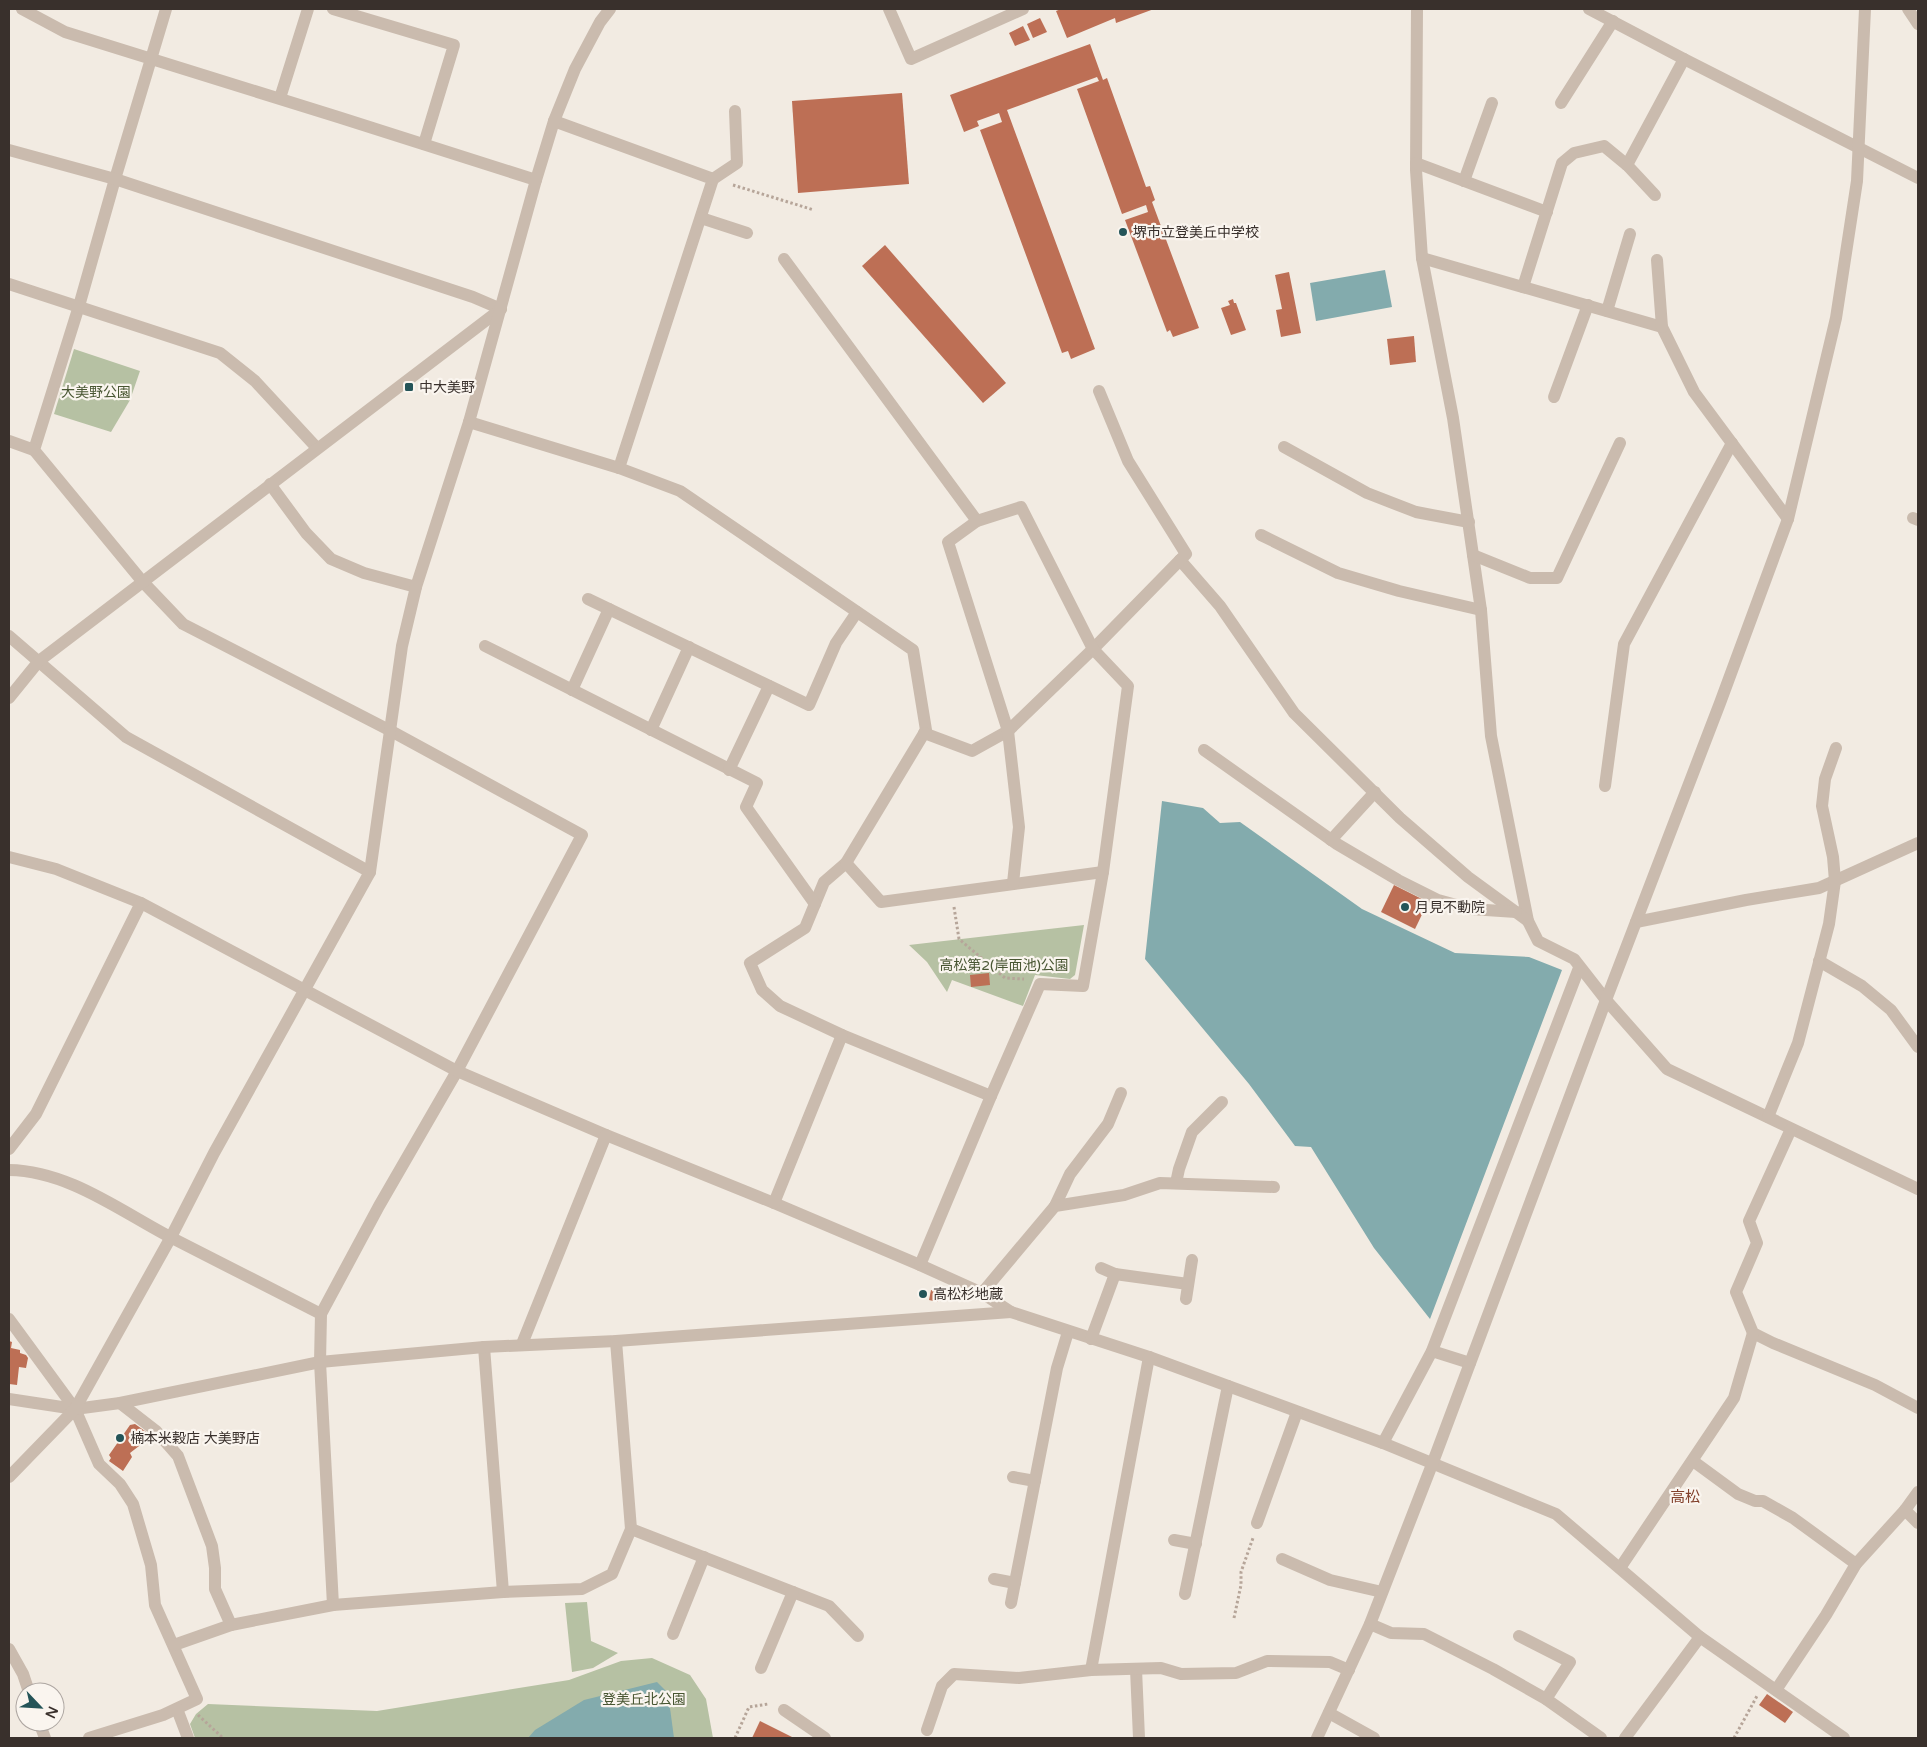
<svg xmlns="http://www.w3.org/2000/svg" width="1927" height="1747" viewBox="0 0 1927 1747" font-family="'Varela Round','Noto Sans JP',sans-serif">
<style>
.green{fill:#b6c1a3}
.water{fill:#83abad}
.building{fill:#bd6f55}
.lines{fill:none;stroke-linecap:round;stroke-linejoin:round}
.path{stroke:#b6a599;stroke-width:3;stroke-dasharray:2.5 2.5;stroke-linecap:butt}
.minor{stroke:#cabbae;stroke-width:12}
.poi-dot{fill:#245458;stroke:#faf5ef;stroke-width:2}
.labels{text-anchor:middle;stroke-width:4.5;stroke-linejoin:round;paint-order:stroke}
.poi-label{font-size:14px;fill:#39302c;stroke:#faf5ef;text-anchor:start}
.park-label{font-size:14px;fill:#485632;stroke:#faf5ef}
.neighbourhood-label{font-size:15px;fill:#82402b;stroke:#faf5ef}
</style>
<rect width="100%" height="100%" fill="#f2ebe2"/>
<!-- green -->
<g class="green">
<path d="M74 349 140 371 130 400 111 432 54 414Z"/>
<path d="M1084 925 1075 975 1070 979 1035 975 1023 1006 952 980 947 992 927 962 909 945Z"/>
<path d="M587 1602 591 1641 618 1653 593 1668 572 1672 565 1603Z"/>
<path d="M652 1658 690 1675 706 1699 713 1738H195L190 1724 196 1714 208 1704 377 1711 569 1680 621 1661Z"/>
</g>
<!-- water -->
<g class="water">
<path d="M1385 270 1392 307 1316 321 1310 283Z"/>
<path d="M1162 801 1203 808 1220 823 1240 822 1362 909 1455 953 1529 957 1562 970 1430 1319 1374 1248 1311 1147 1295 1146 1249 1084 1145 959Z"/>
<path d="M657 1682 668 1693 674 1738H528L535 1730 584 1700Z"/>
</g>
<!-- building -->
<g class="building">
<path d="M1061 9H1154L1116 23 1115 18 1067 38 1056 11Z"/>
<path d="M1040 18 1047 32 1033 38 1027 24Z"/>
<path d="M1023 26 1030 40 1015 46 1009 33Z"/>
<path d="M1090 44 1103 80 1107 78 1146 187 1150 186 1155 200 1152 202 1199 328 1173 337 1170 330 1167 332 1125 220 1148 212 1146 205 1122 214 1077 89 1099 81 1097 77 1007 110 1095 349 1071 359 1068 351 1062 353 980 130 1002 122 999 113 977 121 979 126 964 132 950 95Z"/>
<path d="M902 93 909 184 798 193 792 101Z"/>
<path d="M885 245 1006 383 983 403 862 266Z"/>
<path d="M1289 272 1301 333 1281 337 1276 310 1282 309 1275 275Z"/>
<path d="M1233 299 1234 303H1236L1246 330 1231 335 1221 308 1230 305 1228 301Z"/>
<path d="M1414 336 1416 362 1390 365 1387 339Z"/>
<path d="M1394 885 1428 902 1415 929 1381 912Z"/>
<path d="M989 973 990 985 971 987 970 975Z"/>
<path d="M931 1290 940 1292 938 1302 929 1300Z"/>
<path d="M9 1341 12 1342 11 1348 20 1350V1353L26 1355 28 1358 26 1368 19 1367 17 1385 9 1384Z"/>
<path d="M135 1424 152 1436 130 1453 132 1457 123 1471 109 1461 111 1458 109 1455 130 1425Z"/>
<path d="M1767 1694 1793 1712 1785 1723 1759 1705Z"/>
<path d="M760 1721 794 1738H752Z"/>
</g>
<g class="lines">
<!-- path -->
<g class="path">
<path d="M733 185 814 210"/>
<path d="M954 907 959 939 1005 978 1024 979"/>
<path d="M1234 1618 1241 1585V1572L1253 1538"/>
<path d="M198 1715 223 1738"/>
<path d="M735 1738 749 1707 768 1704"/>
<path d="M1734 1738 1757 1696"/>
</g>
<!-- minor -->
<g class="minor">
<path d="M22 9 65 32 338 117 536 180"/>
<path d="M166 9 115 179 79 306 34 450 142 581 183 624 391 731 582 835 457 1071 379 1206 321 1314 320 1362 333 1605"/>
<path d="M333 9 454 45 424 144"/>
<path d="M889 9 911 59 1023 9"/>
<path d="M1417 9 1416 170 1422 258 1453 418 1481 610 1491 736 1528 921 1538 941 1574 959 1606 1000 1667 1069 1918 1189"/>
<path d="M1589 9 1684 59 1918 178"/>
<path d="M1908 9 1918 24"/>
<path d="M280 98 308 9"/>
<path d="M1561 103 1613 21"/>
<path d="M554 121 713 179 619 468"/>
<path d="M9 150 115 179 473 297 501 309"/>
<path d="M1416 163 1547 212"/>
<path d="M1627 165 1684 59"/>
<path d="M713 179 737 163 735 111"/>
<path d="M1464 181 1492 103"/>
<path d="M701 218 747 233"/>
<path d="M1422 258 1662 327 1694 392 1788 519"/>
<path d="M784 259 977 521"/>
<path d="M1657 260 1662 327"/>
<path d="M9 284 220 353 255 381 317 448"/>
<path d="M1523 287 1562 163 1574 153 1604 146 1627 165 1655 195"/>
<path d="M1607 311 1630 234"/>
<path d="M1554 397 1588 305"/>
<path d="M469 422 619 468 680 491 913 650 926 730 846 863 824 882 805 928 750 963 762 990 780 1006 842 1035 991 1096"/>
<path d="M9 441 34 450"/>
<path d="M1284 447 1367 493 1416 512 1469 522"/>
<path d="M270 484 306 533 331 559 364 573 416 587"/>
<path d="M1913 518 1918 520"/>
<path d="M1261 535 1338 573 1399 591 1481 610"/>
<path d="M1473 555 1530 578H1557L1620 443"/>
<path d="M1180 560 1220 606 1294 713 1400 818 1468 877 1528 921"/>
<path d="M588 599 809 705 836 643 857 612"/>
<path d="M9 636 126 737 370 872"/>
<path d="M485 646 757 783 746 807 815 904"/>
<path d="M572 690 609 609"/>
<path d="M9 698 39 661 501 309"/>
<path d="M651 730 689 647"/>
<path d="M924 733 972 751 1008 731 1093 649 1186 554 1128 461 1099 391"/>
<path d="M1204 750 1337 844 1398 880 1438 900 1471 909 1516 912"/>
<path d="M729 770 769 686"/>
<path d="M1605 786 1624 644 1732 443"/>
<path d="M1331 840 1375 792"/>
<path d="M9 857 56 869 141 903 457 1071 606 1135 774 1203 920 1265 982 1293 1011 1312 1149 1357 1383 1443 1556 1514 1700 1637 1844 1738"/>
<path d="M846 863 881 902 1103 872"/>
<path d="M1636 922 1746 900 1819 888 1918 843"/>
<path d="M1819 961 1862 986 1891 1010 1918 1047"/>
<path d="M1768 1117 1798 1043 1829 924 1835 881 1833 857 1822 806 1825 779 1836 748"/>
<path d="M1791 1129 1749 1221 1757 1243 1736 1292 1753 1333 1773 1343 1875 1385 1918 1408"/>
<path d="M9 1149 36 1114 141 903"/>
<path d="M9 1170C69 1171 120 1211 172 1238 222 1264 272 1289 321 1314"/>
<path d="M1176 1183 1179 1169 1192 1132 1222 1102"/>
<path d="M774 1203 842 1035"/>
<path d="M1055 1206 1070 1174 1108 1124 1121 1093"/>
<path d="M920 1265 991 1096 1040 984 1083 986 1103 872 1128 686 1093 649 1021 507 977 521 948 542 1008 731 1019 827 1013 883"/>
<path d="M1101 1268 1115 1274 1188 1284"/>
<path d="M982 1293 1055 1206 1124 1195 1160 1183 1274 1187"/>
<path d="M1186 1299 1192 1260"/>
<path d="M9 1319 75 1409 99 1464 120 1484 133 1504 151 1565 155 1605 197 1699 163 1715 89 1738"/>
<path d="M1091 1339 1115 1274"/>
<path d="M522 1344 606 1135"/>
<path d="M484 1347 503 1592"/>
<path d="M1432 1351 1470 1363"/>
<path d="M9 1399 75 1409 120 1403 320 1362 484 1347 616 1341 1011 1312"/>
<path d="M120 1403 156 1431 178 1456 212 1546 215 1568V1589L231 1625"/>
<path d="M1383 1443 1432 1351 1579 968"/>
<path d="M1693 1461 1738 1494 1755 1501H1763L1793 1518 1856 1564"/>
<path d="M9 1477 75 1409 171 1237 214 1153 370 872 402 646 416 587 469 422 536 180 554 121 575 69 600 22 610 9"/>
<path d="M1013 1477 1035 1481"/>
<path d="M1905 1510 1918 1523"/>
<path d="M1257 1523 1297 1412"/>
<path d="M631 1529 829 1606 858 1636"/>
<path d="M1174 1540 1196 1544"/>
<path d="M1282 1559 1330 1580 1382 1592"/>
<path d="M1620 1568 1734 1398 1753 1333"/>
<path d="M994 1579 1015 1583"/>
<path d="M1185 1594 1228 1386"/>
<path d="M1011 1603 1057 1368 1068 1332"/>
<path d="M1370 1624 1391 1633 1424 1634 1493 1669 1546 1699 1601 1738"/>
<path d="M673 1634 704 1557"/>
<path d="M1519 1636 1570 1662 1546 1699"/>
<path d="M174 1645 231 1625 333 1605 503 1592 582 1589 612 1574 631 1529 616 1341"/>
<path d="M9 1649 23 1674 29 1692"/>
<path d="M761 1668 793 1592"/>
<path d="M1136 1669 1139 1738"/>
<path d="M1091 1670 1149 1357"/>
<path d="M1776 1690 1826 1615 1856 1564 1905 1510 1918 1492"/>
<path d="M177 1709 188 1738"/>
<path d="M784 1710 825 1738"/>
<path d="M1329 1713 1374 1738"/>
<path d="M39 1722 45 1738"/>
<path d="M927 1730 942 1686 954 1674 1019 1678 1091 1670 1161 1668 1181 1674 1236 1673 1267 1661 1330 1662 1349 1670"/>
<path d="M1317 1738 1370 1624 1433 1462 1606 1000 1720 703 1788 519 1836 318 1857 181 1865 9"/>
<path d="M1625 1738 1700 1637"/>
</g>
</g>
<!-- markers -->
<g class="poi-dot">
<circle cx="1123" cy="232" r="5"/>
<rect x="404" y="382" width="10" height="10" rx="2.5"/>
<circle cx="1405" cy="907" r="5"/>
<circle cx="923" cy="1294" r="5"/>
<circle cx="120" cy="1438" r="5"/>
</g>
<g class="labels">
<!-- poi labels -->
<g class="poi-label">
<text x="1133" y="237">堺市立登美丘中学校</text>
<text x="419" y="392">中大美野</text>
<text x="1415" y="912">月見不動院</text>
<text x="933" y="1299">高松杉地蔵</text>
<text x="130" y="1443">楠本米穀店 大美野店</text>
</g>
<!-- park labels -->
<g class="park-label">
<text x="96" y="397">大美野公園</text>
<text x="1004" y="970">高松第2(岸面池)公園</text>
<text x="644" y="1704">登美丘北公園</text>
</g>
<!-- neighbourhood labels -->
<g class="neighbourhood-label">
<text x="1685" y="1502">高松</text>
</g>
</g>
<!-- border -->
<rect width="1927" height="1747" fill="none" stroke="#39302c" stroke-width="20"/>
<!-- north arrow -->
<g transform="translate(40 1707) rotate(115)"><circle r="24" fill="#faf5ef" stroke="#ada6a1"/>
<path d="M0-4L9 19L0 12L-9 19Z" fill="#245458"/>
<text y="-8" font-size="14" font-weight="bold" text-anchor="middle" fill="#39302c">N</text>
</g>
</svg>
